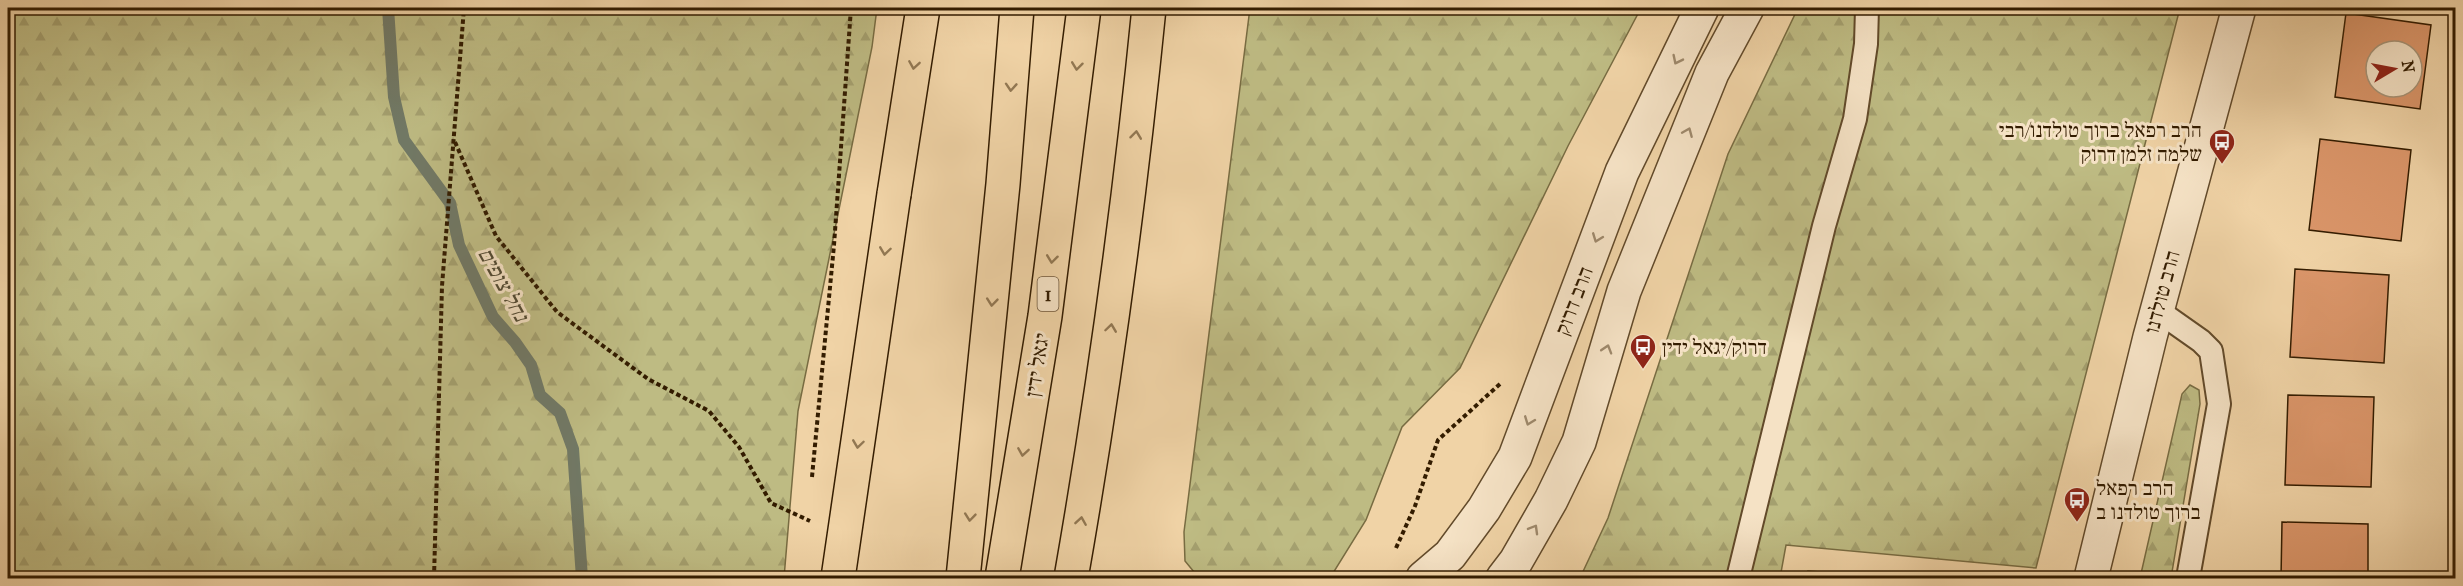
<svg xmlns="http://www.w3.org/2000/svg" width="2463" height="586" viewBox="0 0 2463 586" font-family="'IM FELL French Canon','Frank Ruhl Libre',serif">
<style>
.forest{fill:url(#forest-firs);stroke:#786c42;stroke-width:1.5}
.park{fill:#bebb83;stroke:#786c42;stroke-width:1.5}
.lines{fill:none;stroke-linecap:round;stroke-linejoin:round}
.stream{stroke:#717966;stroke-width:12}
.building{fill:#db966a;stroke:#331c00;stroke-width:1.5;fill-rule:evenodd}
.service-casing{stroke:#624a2a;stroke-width:26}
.minor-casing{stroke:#624a2a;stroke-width:36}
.tertiary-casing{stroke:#624a2a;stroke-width:36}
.trunk-casing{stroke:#331c00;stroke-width:36}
.path{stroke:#331c00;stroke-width:4;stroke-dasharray:4.5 3;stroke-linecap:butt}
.service{stroke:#f5e2c5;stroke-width:22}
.minor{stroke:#f5e2c5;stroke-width:33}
.tertiary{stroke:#f5e2c5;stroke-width:33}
.trunk{stroke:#f0d3a6;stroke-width:33}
.trunk-bridge-casing{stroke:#331c00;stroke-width:36;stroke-linecap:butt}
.trunk-bridge{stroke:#f0d3a6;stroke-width:33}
.oneway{stroke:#9e896c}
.oneway2{stroke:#927853}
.labels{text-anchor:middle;stroke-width:6;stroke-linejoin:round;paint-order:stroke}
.shield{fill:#f5e2c5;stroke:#6d573b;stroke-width:1.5}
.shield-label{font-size:20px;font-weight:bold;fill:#331c00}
.poi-label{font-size:21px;fill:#331c00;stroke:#f5e2c5;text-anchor:start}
.street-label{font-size:21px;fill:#331c00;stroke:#f5e2c5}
.water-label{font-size:22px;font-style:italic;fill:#524a33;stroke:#f5e2c5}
</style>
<defs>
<pattern id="forest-firs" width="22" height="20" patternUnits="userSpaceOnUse" patternTransform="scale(1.5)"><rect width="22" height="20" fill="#bebb83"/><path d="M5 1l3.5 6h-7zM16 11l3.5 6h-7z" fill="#a4a06f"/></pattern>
</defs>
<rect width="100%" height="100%" fill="#f0d3a6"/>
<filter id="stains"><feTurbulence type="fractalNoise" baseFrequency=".00333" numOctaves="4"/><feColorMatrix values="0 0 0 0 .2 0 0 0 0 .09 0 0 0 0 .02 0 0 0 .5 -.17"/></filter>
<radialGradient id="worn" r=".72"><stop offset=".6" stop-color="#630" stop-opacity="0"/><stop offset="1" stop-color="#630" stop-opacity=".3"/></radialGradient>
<!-- forest -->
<g class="forest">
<path d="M8 8H877L872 47 798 411 784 578H8Z"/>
<path d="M1250 8H1641L1568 146 1460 368 1402 427 1366 520 1330 578H1199L1185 561 1184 532Z"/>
<path d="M1798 8H2180L2036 568 1786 545 1780 578H1580L1608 518 1728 154Z"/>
<path d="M2190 385 2199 390 2200 404 2171 578H2140L2182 394Z"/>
</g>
<!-- park -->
<path class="park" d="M1808 571 1894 578H1809Z"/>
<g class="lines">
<!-- stream -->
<path class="stream" d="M388 8 394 97 404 140 450 203 459 245 493 317 515 342 531 365 540 395 560 413 573 449 582 578"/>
</g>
<!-- building -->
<g class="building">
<path d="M2346 13 2431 25 2420 109 2335 97ZM2376 51H2412V87H2376Z"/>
<path d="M2320 139 2411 150 2401 241 2309 230Z"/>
<path d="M2295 269 2389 275 2384 363 2290 357Z"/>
<path d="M2288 395 2374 397 2371 487 2285 485Z"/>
<path d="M2282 522 2368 524V578H2281Z"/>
</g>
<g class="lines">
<!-- service casing -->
<g class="service-casing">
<g id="service">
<path d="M2157 310 2201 341 2211 351 2219 404 2188 578"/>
<path d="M1738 578 1824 226 1855 119 1866 44 1867 8"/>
</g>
</g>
<!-- minor casing -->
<g class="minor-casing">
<path id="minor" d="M2091 578 2150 337 2239 8"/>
</g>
<!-- tertiary casing -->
<g class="tertiary-casing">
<g id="tertiary">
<path d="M1423 578 1450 555 1484 509 1515 457 1622 172 1702 8"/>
<path d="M1503 578 1516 561 1551 500 1579 442 1624 291 1712 73 1747 8"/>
</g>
</g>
<!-- trunk casing -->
<g class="trunk-casing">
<g id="trunk">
<path d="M894 194 923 8"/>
<path d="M963 578 1003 184 1017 8"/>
<path d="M1002 578 1045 316 1084 8"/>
<path d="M1071 578C1104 389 1130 199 1149 8"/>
</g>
</g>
<!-- path -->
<g class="path">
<path d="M455 142 496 236 557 312 648 379 709 411 739 447 771 503 810 521"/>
<path d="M812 477 834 245 851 8"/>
<path d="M1396 548 1415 506 1438 440 1500 384"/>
<path d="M434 578 442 286 464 8"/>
</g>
<!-- service -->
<use href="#service" class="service"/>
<!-- minor -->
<use href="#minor" class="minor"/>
<!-- tertiary -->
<use href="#tertiary" class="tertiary"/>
<!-- trunk -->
<use href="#trunk" class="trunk"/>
<!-- trunk-bridge casing -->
<g class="trunk-bridge-casing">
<path id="trunk-bridge" d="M838 578 894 194"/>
</g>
<!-- trunk-bridge -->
<use href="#trunk-bridge" class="trunk-bridge"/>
</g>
<!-- one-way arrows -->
<defs><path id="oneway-chevron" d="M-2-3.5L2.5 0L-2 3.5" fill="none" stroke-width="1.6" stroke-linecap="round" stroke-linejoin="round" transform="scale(1.5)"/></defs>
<g class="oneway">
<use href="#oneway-chevron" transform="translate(1677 60) rotate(116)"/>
<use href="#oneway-chevron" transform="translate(1688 132) rotate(-67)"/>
<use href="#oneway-chevron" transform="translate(1597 238) rotate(111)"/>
<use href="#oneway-chevron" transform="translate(1607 349) rotate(-73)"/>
<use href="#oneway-chevron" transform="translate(1529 421) rotate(111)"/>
<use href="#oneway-chevron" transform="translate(1534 529) rotate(-60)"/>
</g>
<g class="oneway2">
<use href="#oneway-chevron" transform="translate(914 65) rotate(99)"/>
<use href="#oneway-chevron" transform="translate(1077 66) rotate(97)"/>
<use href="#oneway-chevron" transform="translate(1011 87) rotate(94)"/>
<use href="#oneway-chevron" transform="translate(1136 135) rotate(-83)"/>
<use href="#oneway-chevron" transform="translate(885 251) rotate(98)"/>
<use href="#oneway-chevron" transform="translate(1052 259) rotate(97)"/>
<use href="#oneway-chevron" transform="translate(992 302) rotate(96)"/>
<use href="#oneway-chevron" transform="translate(1111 328) rotate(-82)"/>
<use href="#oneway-chevron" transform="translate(858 444) rotate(98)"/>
<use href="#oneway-chevron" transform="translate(1023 452) rotate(99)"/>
<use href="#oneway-chevron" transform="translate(970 517) rotate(96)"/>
<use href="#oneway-chevron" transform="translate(1081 521) rotate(-81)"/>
</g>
<!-- icons -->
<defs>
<g id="bus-pin" transform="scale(1.35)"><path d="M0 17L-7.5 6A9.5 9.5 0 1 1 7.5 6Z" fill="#8f2418" stroke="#f5e2c5"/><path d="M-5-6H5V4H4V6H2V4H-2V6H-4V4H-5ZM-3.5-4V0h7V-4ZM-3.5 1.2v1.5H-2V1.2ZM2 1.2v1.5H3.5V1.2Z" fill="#fff"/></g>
</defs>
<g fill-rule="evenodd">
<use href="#bus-pin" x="2222" y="142"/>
<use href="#bus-pin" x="1643" y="347"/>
<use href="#bus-pin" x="2077" y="500"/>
</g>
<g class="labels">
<!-- shield labels -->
<rect class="shield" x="1037.5" y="277" width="21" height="34" rx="4.5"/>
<g class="shield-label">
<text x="1048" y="301">1</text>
</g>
<!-- poi labels -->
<g class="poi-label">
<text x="2202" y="137" text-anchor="end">הרב רפאל ברוך טולדנו/רבי<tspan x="2202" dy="24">שלמה זלמן דרוק</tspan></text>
<text x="1662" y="354">דרוק/יגאל ידין</text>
<text x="2096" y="495">הרב רפאל<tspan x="2096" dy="24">ברוך טולדנו ב</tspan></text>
</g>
<!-- street labels -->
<g class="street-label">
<text transform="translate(2162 292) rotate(-75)" y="7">הרב טולדנו</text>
<text transform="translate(1574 301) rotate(-69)" y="7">הרב דרוק</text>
<text transform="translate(1037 365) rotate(-81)" y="7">יגאל ידין</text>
</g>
<!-- water labels -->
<g class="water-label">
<text transform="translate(504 284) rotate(61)" y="8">נחל צופים</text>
</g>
</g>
<!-- margin -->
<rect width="2463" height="586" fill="none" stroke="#f0d3a6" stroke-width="30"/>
<rect x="9" y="9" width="2445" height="568" fill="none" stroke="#331c00" stroke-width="3"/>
<rect x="15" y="15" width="2433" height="556" fill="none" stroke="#331c00" stroke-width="1.5"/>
<!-- north arrow -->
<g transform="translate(2394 69) rotate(80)"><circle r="28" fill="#f5e2c5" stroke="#a79376" stroke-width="1.5"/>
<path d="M0-4.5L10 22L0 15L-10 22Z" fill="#8f2418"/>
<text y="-9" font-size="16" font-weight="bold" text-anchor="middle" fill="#331c00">N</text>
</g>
<rect width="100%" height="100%" filter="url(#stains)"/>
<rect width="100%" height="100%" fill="url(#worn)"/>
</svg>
